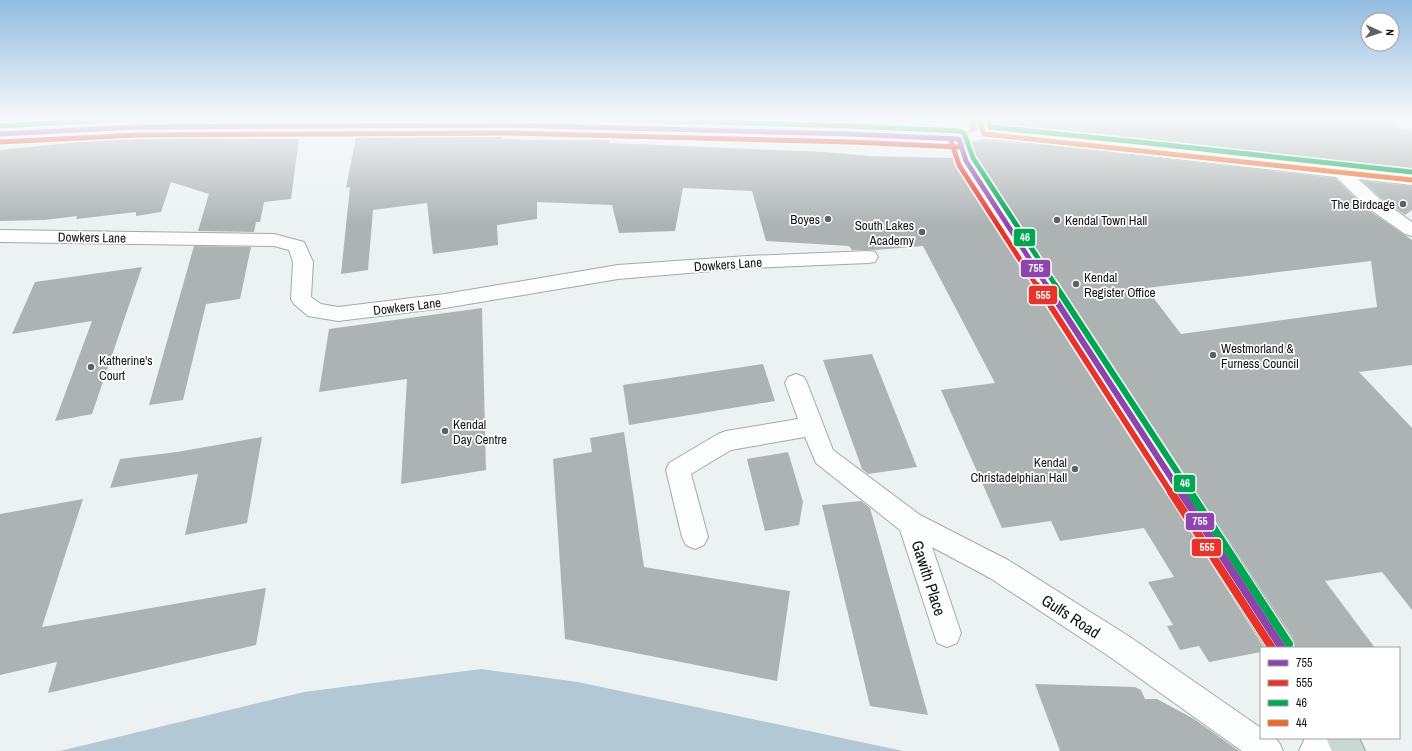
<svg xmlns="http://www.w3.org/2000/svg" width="1412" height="751" viewBox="0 0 1412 751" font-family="'Archivo Narrow',sans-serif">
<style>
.water{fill:#b2c8d5}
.building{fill:#adb2b2;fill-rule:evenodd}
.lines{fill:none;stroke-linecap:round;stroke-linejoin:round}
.minor-casing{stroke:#a4a9a9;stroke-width:2}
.highway-casing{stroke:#93a49e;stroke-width:2}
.minor{fill:#fcfdfd;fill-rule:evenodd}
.highway{fill:#c9d8d2;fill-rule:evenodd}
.bus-1-far2-casing{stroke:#fff;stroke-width:8}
.bus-1-far1-casing{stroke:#fff;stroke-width:9}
.bus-1-casing{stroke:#fff;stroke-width:10}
.bus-2-far2-casing{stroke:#fff;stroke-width:8}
.bus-2-far1-casing{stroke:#fff;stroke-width:9}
.bus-2-casing{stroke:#fff;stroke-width:10}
.bus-3-far2-casing{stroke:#fff;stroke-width:8}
.bus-3-far1-casing{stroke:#fff;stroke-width:9}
.bus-3-casing{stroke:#fff;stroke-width:10}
.bus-4-casing{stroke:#fff;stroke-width:8}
.bus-1-far2{stroke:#8e44ad;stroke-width:5}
.bus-1-far1{stroke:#8e44ad;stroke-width:6}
.bus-1{stroke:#8e44ad;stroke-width:8}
.bus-2-far2{stroke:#e7332a;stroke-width:5}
.bus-2-far1{stroke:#e7332a;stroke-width:6}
.bus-2{stroke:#e7332a;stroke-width:8}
.bus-3-far2{stroke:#00a651;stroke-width:5}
.bus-3-far1{stroke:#00a651;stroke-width:6}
.bus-3{stroke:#00a651;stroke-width:8}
.bus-4{stroke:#f26522;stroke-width:5}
.poi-dot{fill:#5d6262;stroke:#fff;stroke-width:1.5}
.labels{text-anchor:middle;stroke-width:3.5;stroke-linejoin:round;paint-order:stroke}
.poi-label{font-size:13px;fill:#101514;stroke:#fff;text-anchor:start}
.street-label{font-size:13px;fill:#101514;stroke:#fff}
.near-street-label{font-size:16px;fill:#101514;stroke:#fff}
.line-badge{stroke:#fff;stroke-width:1.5}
.badge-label{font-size:11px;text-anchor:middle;font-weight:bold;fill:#fff}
</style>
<rect width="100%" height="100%" fill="#ecf2f2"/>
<!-- water -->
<path class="water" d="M481 669 578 682 903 751H60L304 692Z"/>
<!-- building -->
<g class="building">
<path d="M970 119H1393L1401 129H1412V173L1163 147 1115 140 984 128 969 131Z"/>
<path d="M419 136 502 137 501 139 540 140H609V143L825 152 869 156 955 158 1264 648H1261V652L1209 662 1199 646 1180 650 1167 626 1173 625 1148 582 1174 577 1144 528 1060 541 1051 521 1002 528 941 390 995 383 923 246 875 250H852L849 246 766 241 752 191 683 188 675 231 619 233 612 205 537 202V219L497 225 498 245 433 254 427 203 373 210 368 270 341 274 350 187 346 188 356 137 418 138Z"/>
<path d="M164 138 299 139 291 199 264 202 260 222H256L254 232 198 231 209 194 171 182 161 212 136 216V212L76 219 77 216 44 220 0 221V150L90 141Z"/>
<path d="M984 141 1044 145 1335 178 1367 209 1412 240V365L1359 372 1412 428V610L1382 572 1325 581 1375 648H1297L1293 637 975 160 969 143ZM1371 261 1377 307 1181 334 1146 288Z"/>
<path d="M1362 181 1412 186V210L1405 215 1382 199Z"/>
<path d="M194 246 251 247 240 299 206 304 183 400 149 405Z"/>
<path d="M142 267 92 414 55 421 92 321 12 334 35 282Z"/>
<path d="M482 308 486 470 401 484 407 379 319 392 329 329Z"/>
<path d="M872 354 917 467 868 474 862 469 823 360Z"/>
<path d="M763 364 775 401 629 425 623 385Z"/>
<path d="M624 432 644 567 790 591 777 681 565 639 553 459 592 452 590 438Z"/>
<path d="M262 437 247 523 185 535 198 474 110 488 120 459 177 452Z"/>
<path d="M788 452 803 502 799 525 765 531 747 459Z"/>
<path d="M83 499 42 627 266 588 256 645 48 693 57 662 0 675V514Z"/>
<path d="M861 501 870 508 928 715 870 706 822 505Z"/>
<path d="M1035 684 1135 687 1141 690 1145 699H1157L1194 719 1239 751H1060Z"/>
</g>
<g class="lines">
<!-- minor casing -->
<g class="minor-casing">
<g id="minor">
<path d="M741 119H757V131L755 134 749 136 743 134 741 131Z"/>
<path d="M984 129 1115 141 1163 148 1412 175V185L1358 179 1381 200 1412 222V236L1405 234 1368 208 1336 177 1044 144 984 139 959 144 953 142 951 139 953 136Z"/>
<path d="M0 230 274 234 304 242 313 262 311 297 321 304 338 307 445 294 618 265 747 256 868 251 875 252 878 257 875 262 868 263 747 268 618 279 445 308 338 321 308 316 294 304 291 299 293 262 289 250 274 246 0 242Z"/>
<path d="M796 374 804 377 807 383 833 450 920 515 1008 560 1130 637 1261 728V738C1276 738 1277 736 1283 751H1242L1110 657 990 578 932 547 961 633 957 643 947 647 937 643 900 530 816 463 805 437 731 450 691 474 708 537 704 545 695 549 686 545 682 537 666 470 669 463 718 434 726 431 798 419 785 383 788 377Z"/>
<path d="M1305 738H1338L1332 751H1299Z"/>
</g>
</g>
<!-- highway casing -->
<g class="highway-casing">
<g id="highway">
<path d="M510 120 851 129 965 136 974 161 1292 638 1296 648H1266L958 161 952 144 851 139 510 130 137 132 0 139V129L137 122Z"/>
<path d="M1326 738H1359L1365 751H1332Z"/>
</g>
</g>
<!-- minor -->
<use href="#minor" class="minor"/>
<!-- highway -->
<use href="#highway" class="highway"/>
<!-- bus-1-far2 casing -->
<g class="bus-1-far2-casing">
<g id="bus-1-far2">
<path d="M0 134 137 127 510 125 851 134 959 139"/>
<path d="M959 139 966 161 1047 286"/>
</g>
</g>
<!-- bus-1-far1 casing -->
<g class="bus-1-far1-casing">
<path id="bus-1-far1" d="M1046 285 1181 493"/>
</g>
<!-- bus-1 casing -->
<g class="bus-1-casing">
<path id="bus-1" d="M1181 492 1282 648"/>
</g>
<!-- bus-2-far2 casing -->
<g class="bus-2-far2-casing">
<g id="bus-2-far2">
<path d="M951 141 959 165 1037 286"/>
<path d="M0 142 137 135 510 133 851 142 959 147"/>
</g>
</g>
<!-- bus-2-far1 casing -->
<g class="bus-2-far1-casing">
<path id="bus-2-far1" d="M1037 285 1171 493"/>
</g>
<!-- bus-2 casing -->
<g class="bus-2-casing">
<path id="bus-2" d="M1171 492 1272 648"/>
</g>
<!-- bus-3-far2 casing -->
<g class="bus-3-far2-casing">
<g id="bus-3-far2">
<path d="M601 119 851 126 959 131 964 133 973 158 1056 286"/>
<path d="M988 119 990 127 1148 143 1412 172"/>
<path d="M0 126 129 119"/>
</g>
</g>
<!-- bus-3-far1 casing -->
<g class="bus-3-far1-casing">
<path id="bus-3-far1" d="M1055 285 1191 493"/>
</g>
<!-- bus-3 casing -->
<g class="bus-3-casing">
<path id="bus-3" d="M1190 492 1289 644"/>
</g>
<!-- bus-4 casing -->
<g class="bus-4-casing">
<path id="bus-4" d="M979 119 984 134 1412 180"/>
</g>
<!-- bus-1-far2 -->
<use href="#bus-1-far2" class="bus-1-far2"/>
<!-- bus-1-far1 -->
<use href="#bus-1-far1" class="bus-1-far1"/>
<!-- bus-1 -->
<use href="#bus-1" class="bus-1"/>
<!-- bus-2-far2 -->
<use href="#bus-2-far2" class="bus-2-far2"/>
<!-- bus-2-far1 -->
<use href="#bus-2-far1" class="bus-2-far1"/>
<!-- bus-2 -->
<use href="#bus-2" class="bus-2"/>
<!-- bus-3-far2 -->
<use href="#bus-3-far2" class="bus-3-far2"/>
<!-- bus-3-far1 -->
<use href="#bus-3-far1" class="bus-3-far1"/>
<!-- bus-3 -->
<use href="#bus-3" class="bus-3"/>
<!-- bus-4 -->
<use href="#bus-4" class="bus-4"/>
</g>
<!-- sky -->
<linearGradient id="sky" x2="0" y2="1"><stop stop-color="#92bce0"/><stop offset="0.53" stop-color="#f6f9f9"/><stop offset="1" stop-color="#f6f9f9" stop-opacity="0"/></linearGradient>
<rect width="1412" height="225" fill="url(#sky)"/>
<!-- markers -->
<g class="poi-dot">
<circle cx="1403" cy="204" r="4"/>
<circle cx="828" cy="219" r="4"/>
<circle cx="1057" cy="220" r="4"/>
<circle cx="922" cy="232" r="4"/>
<circle cx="1076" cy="284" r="4"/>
<circle cx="1213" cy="355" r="4"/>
<circle cx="91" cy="367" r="4"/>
<circle cx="445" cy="431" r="4"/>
<circle cx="1075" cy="469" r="4"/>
</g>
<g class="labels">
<!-- poi labels -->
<g class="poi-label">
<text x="1395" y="209" text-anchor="end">The Birdcage</text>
<text x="820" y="224" text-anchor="end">Boyes</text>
<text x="1065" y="225">Kendal Town Hall</text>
<text x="914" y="230" text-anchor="end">South Lakes<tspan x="914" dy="15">Academy</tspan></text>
<text x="1084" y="282">Kendal<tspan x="1084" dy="15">Register Office</tspan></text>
<text x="1221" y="353">Westmorland &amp;<tspan x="1221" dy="15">Furness Council</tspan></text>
<text x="99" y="365">Katherine's<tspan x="99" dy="15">Court</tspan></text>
<text x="453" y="429">Kendal<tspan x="453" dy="15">Day Centre</tspan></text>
<text x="1067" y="467" text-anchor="end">Kendal<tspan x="1067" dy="15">Christadelphian Hall</tspan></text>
</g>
<!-- street labels -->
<g class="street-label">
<text transform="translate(92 237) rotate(1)" y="5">Dowkers Lane</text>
<text transform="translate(728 264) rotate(-4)" y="5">Dowkers Lane</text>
<text transform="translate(407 306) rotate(-7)" y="5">Dowkers Lane</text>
</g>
<!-- near-street labels -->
<g class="near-street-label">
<text transform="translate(929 578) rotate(72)" y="6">Gawith Place</text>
<text transform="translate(1071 616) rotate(33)" y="6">Gulfs Road</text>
</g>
</g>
<g class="line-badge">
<rect x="1013" y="228" width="23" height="19" rx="4" fill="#00a651"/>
<rect x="1020" y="259" width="31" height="19" rx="4" fill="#8e44ad"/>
<rect x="1028" y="285" width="30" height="20" rx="4" fill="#e7332a"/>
<rect x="1173" y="474" width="23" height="19" rx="4" fill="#00a651"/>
<rect x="1185" y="512" width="30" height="19" rx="4" fill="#8e44ad"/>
<rect x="1191" y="538" width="31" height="19" rx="4" fill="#e7332a"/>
</g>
<g class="badge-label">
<text x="1025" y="241">46</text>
<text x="1036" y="272">755</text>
<text x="1043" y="299">555</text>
<text x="1185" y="487">46</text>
<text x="1200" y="525">755</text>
<text x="1207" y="551">555</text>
</g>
<!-- legend -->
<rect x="1260" y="647" width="140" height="92" fill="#ffffff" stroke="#9fa1a1"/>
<rect x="1268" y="660" width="20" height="6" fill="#8e44ad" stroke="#9fa1a1"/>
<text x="1296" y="667" font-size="12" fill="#101514">755</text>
<rect x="1268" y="680" width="20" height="6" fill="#e7332a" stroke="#9fa1a1"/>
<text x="1296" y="687" font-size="12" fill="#101514">555</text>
<rect x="1268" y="700" width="20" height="6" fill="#00a651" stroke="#9fa1a1"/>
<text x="1296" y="707" font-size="12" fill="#101514">46</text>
<rect x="1268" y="720" width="20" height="6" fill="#f26522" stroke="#9fa1a1"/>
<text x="1296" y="727" font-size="12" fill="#101514">44</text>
<!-- north arrow -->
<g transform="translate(1380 32) rotate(93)"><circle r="19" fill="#ffffff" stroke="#9fa1a1"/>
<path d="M0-3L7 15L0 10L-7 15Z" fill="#5d6262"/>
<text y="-6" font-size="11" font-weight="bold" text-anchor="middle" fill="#101514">N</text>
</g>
</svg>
